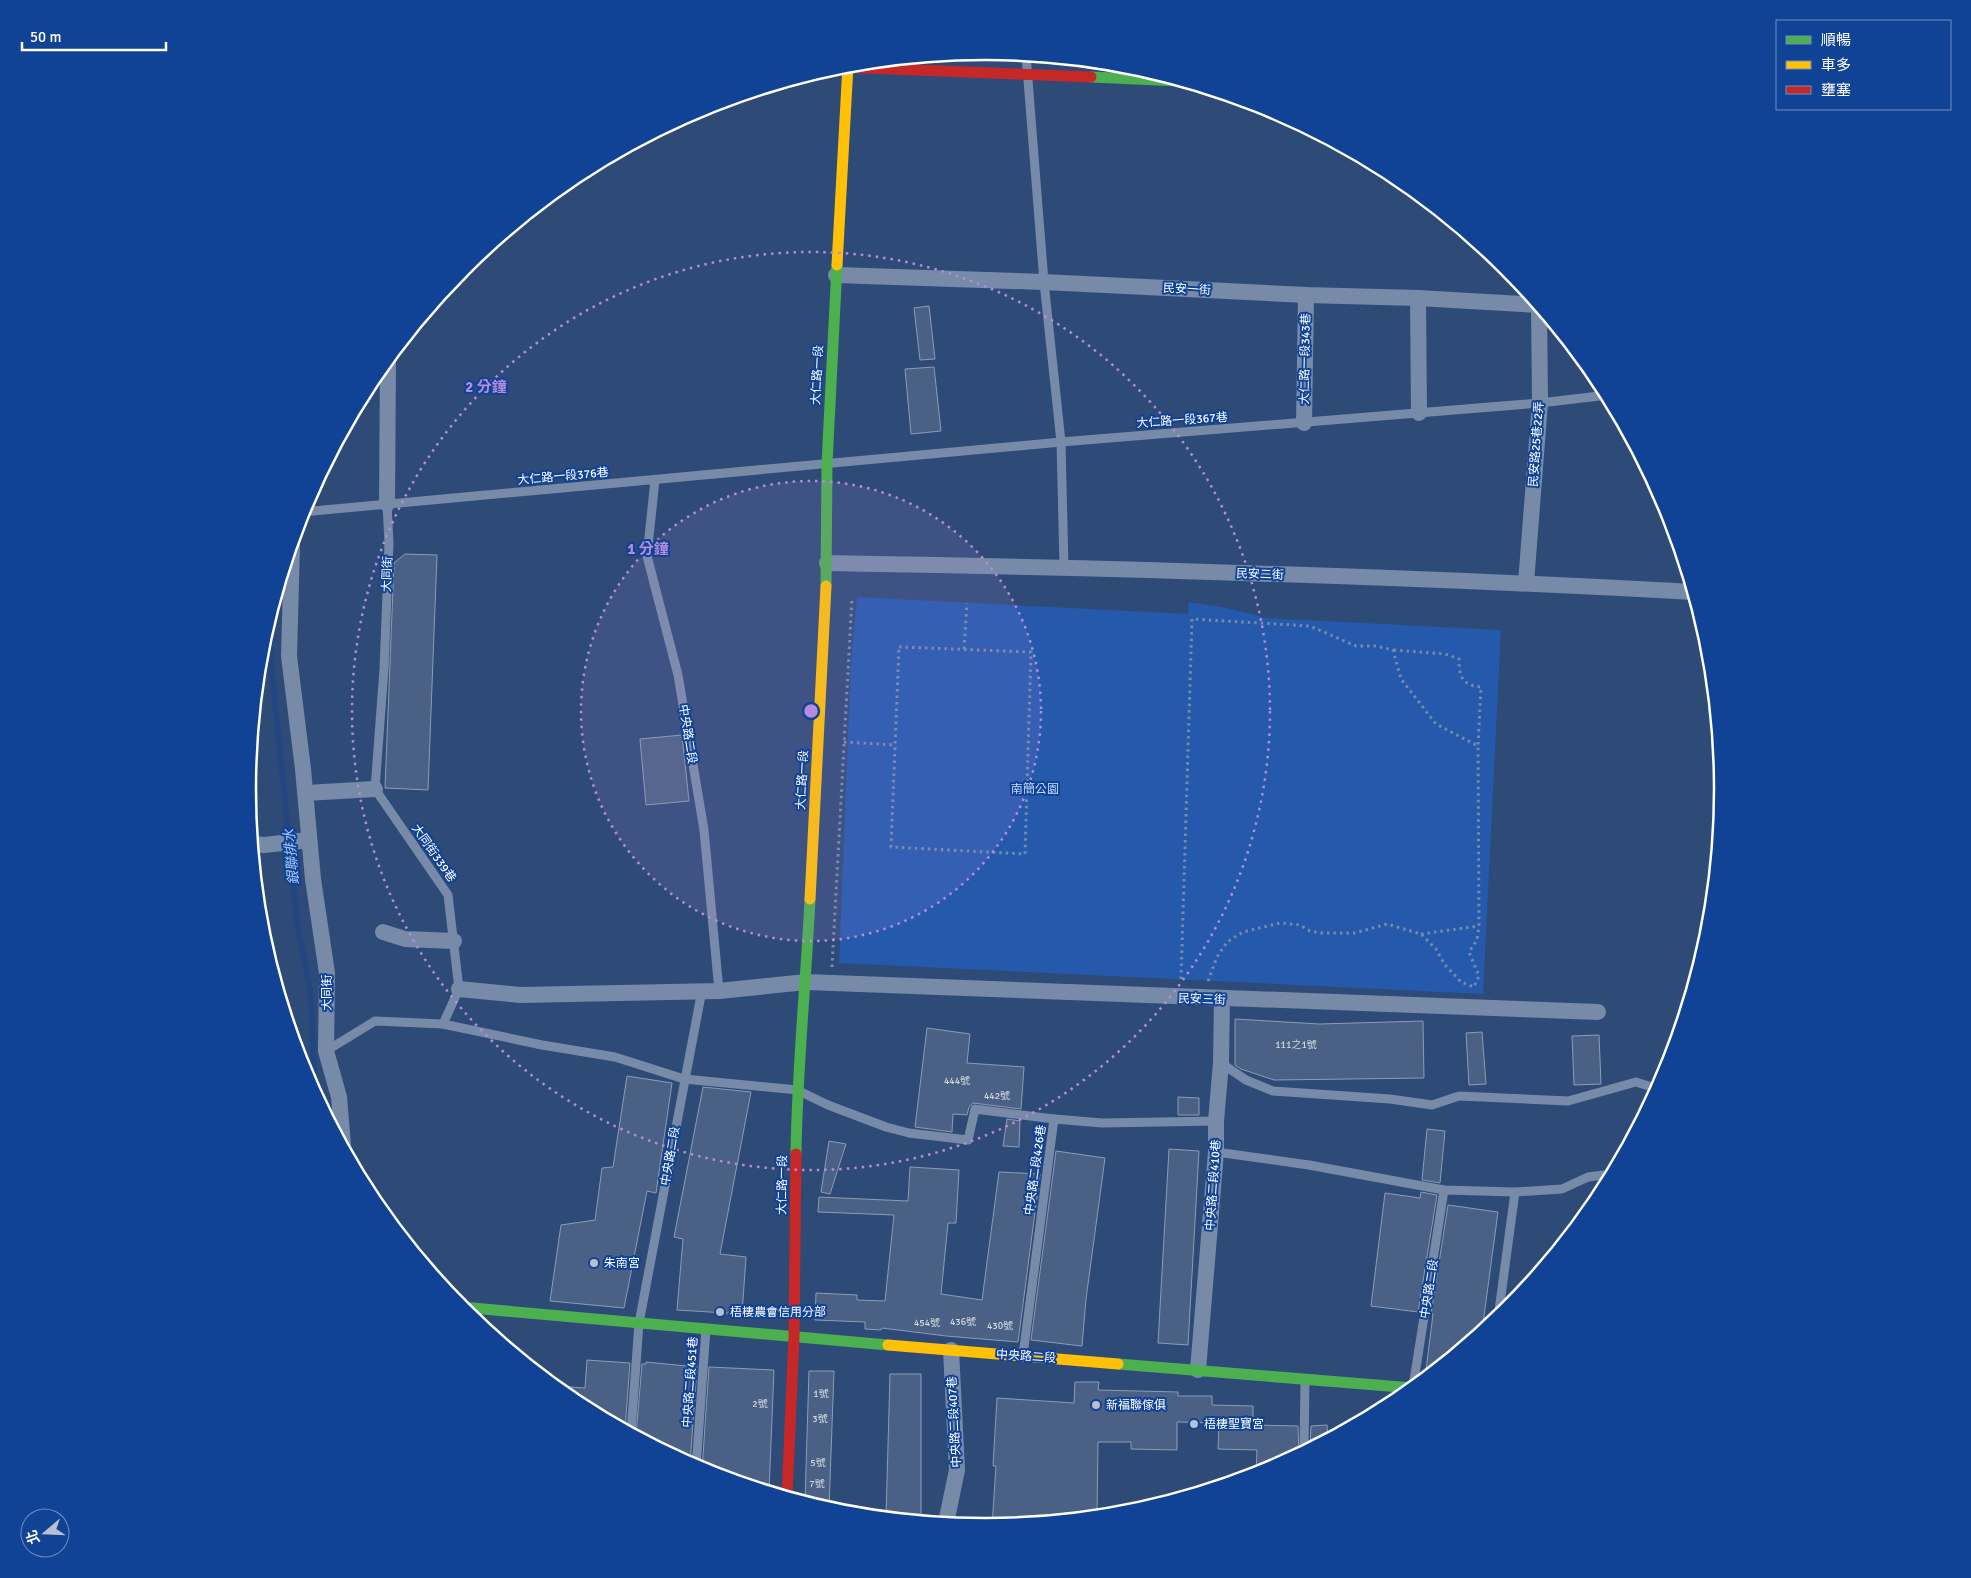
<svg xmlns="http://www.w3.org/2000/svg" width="1971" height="1578" viewBox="0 0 1971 1578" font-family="Signika,'Noto Sans TC',sans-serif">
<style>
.green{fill:#2459ac}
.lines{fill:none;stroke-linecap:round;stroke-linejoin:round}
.stream{stroke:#214682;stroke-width:5.5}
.building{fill:#4a6185;stroke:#8c9cb7}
.path{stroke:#778ba9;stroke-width:3;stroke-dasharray:2.5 4;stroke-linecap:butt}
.lane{stroke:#778ba9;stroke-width:9}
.street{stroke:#778ba9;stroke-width:16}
.fast{stroke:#4caf50;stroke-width:11}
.slow{stroke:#ffc107;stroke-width:11}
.jam{stroke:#c62828;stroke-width:11}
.ring{fill:none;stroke:#b68bdc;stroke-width:2.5;stroke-dasharray:2.5 5}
.poi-dot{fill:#b6c0cf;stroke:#104295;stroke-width:2}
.labels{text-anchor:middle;stroke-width:4;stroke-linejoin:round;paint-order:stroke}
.number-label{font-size:10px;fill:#d2d8e0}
.street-label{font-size:12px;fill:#fff;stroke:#104295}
.park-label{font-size:12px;fill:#c6dcfe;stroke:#104295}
.poi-label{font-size:12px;fill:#fff;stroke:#104295;text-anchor:start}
.water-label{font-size:14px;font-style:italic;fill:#aacafb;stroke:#104295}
.rim{fill:none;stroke:#fff;stroke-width:2.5}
.centre{fill:#b68bdc;stroke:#104295;stroke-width:2.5}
.ring-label{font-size:15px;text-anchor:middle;font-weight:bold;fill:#b68bdc;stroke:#104295;stroke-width:4;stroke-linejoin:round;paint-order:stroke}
</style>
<rect width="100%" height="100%" fill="#2e4a77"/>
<!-- green -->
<path class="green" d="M857 597 1188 614 1189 602 1222 607 1267 618 1501 630 1483 994 839 963 851 660Z"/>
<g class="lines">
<!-- stream -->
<path class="stream" d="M269 622 271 663 298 929 311 995 315 1092"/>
</g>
<!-- building -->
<g class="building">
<path d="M929 306 935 359 920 360 914 308Z"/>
<path d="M934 367 941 431 911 434 905 369Z"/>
<path d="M405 554 437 555 428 790 385 788 394 563Z"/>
<path d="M682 735 689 801 646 805 640 739Z"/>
<path d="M1235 1019 1319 1024 1423 1021 1424 1078 1274 1080 1241 1069 1235 1065Z"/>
<path d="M927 1028 970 1034 967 1063 1024 1067 1021 1109 973 1103 969 1107 967 1115 953 1114 952 1132 915 1127Z"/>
<path d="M1482 1032 1486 1084 1469 1085 1466 1033Z"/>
<path d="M1599 1035 1601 1084 1574 1085 1572 1036Z"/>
<path d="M627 1076 672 1083 656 1193 647 1191 624 1308 550 1301 561 1225 595 1220 602 1168 613 1167Z"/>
<path d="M703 1087 751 1092 720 1254 746 1257 742 1314 677 1310 683 1239 674 1237Z"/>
<path d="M1178 1097 1199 1098V1115H1178Z"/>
<path d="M1007 1119 1020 1121 1019 1147 1003 1146Z"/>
<path d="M1427 1129 1445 1131 1440 1183 1422 1180Z"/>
<path d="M829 1141 846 1144 830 1194 821 1192Z"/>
<path d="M1169 1149 1199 1151 1188 1345 1158 1343Z"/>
<path d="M1056 1151 1105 1158 1086 1299 1082 1346 1031 1340Z"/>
<path d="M910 1167 959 1170 956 1223H948L941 1294 982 1300 999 1172 1040 1174 1018 1342 946 1336 882 1328 881 1330 865 1329V1322L815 1320 816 1293 857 1295V1300L885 1301 894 1215 818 1212 819 1197 908 1201Z"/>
<path d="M1421 1192 1437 1195 1418 1312 1371 1306 1385 1193 1420 1198Z"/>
<path d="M1448 1205 1498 1212 1482 1331 1425 1378 1433 1314H1431Z"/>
<path d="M587 1360 630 1363 625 1429 575 1402 555 1386 585 1388Z"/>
<path d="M646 1362 697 1367 690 1464 636 1435 642 1364H646Z"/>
<path d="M709 1367 774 1370 769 1491 702 1470Z"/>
<path d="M809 1371H834L829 1509 805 1501Z"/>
<path d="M890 1374H921V1520L886 1517Z"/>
<path d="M1075 1382H1099L1098 1390 1178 1392V1396H1212V1405L1253 1406V1425L1298 1426 1299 1454 1268 1471 1256 1474 1257 1450 1218 1449 1219 1423 1177 1422V1450L1131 1449V1442H1098L1097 1516 992 1526 996 1466H993L997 1398 1074 1403Z"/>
<path d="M1327 1425 1328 1439 1310 1448 1311 1426Z"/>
</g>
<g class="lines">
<!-- path -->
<g class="path">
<path d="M899 647 1031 652 1025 854 891 847Z"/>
<path d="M964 649 967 603"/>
<path d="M844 742 896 745"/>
<path d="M1421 934 1479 926"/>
<path d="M832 967 852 598"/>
<path d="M1181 979 1192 619 1310 626 1356 646H1376L1393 650 1401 679 1436 724 1478 746 1481 687C1462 685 1459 677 1459 659L1445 654 1393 650"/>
<path d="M1208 981 1217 957 1227 942 1243 932 1280 923 1300 925 1310 931 1321 933H1355L1387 924 1421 934 1436 949 1445 965 1461 982 1474 987 1479 976 1469 952 1477 940 1479 926 1478 746"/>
</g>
<!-- lane -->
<g class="lane">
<path d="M1026 55 1044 282 1061 442 1064 567"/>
<path d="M655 480 647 556 678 675 704 830 719 991"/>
<path d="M387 504 389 543 384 669 375 789 448 895 459 989 443 1024"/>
<path d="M302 512 1061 442 1540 403 1608 395"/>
<path d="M326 1051 375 1021 443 1024 542 1045 615 1057 684 1079 797 1090 828 1105 886 1127 909 1133 968 1140 975 1109 1054 1119"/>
<path d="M1221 1063 1246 1080 1273 1091 1390 1099 1432 1105 1459 1096 1568 1101 1636 1082 1658 1089"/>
<path d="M1216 1152 1309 1165 1444 1190 1515 1192 1562 1189 1588 1177 1612 1174"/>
<path d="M1498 1318 1515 1192"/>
<path d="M1023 1355 1054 1119 1102 1123 1216 1121"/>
<path d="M1413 1387 1444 1190"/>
<path d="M631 1432 639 1323 702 990"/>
<path d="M1304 1451 1305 1380"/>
<path d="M696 1467 706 1329"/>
</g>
<!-- street -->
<g class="street">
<path d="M836 275 1044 282 1306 295 1418 298 1538 305"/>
<path d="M1418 298 1419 413"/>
<path d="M1304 423 1306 295"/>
<path d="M387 504 388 359"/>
<path d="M292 545 289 656 303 769 313 879 327 973 326 1051 339 1097 343 1145"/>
<path d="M827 563C1116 568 1404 576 1693 592"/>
<path d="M1526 583 1540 403 1539 306"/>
<path d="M306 793 375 789"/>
<path d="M253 844 264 845 309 840"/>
<path d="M383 932 405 939 454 941"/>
<path d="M459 989 520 995 719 991 806 982 1598 1012"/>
<path d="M1198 1370 1216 1152V1121L1221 1063 1222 999"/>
<path d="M946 1523 957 1470 951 1350"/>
</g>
<!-- fast -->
<g class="fast">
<path d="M1091 77 1180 81"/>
<path d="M826 586 827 464 837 265"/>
<path d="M796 1154C797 1069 806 984 810 899"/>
<path d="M461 1307 888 1345"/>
<path d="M1118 1364 1413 1388"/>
</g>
<!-- slow -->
<g class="slow">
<path d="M837 265 848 65"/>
<path d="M810 899 826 586"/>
<path d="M888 1345 1118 1364"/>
</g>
<!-- jam -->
<g class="jam">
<path d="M838 67 1091 77"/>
<path d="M787 1496 794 1337 796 1154"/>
</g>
</g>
<!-- distance rings -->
<circle cx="811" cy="711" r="230" fill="#b68bdc" fill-opacity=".12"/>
<g class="ring">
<circle cx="811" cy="711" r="230"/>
<circle cx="811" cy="711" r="459"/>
</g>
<!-- markers -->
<g class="poi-dot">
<circle cx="594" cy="1263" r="5"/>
<circle cx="720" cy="1312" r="5"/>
<circle cx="1096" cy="1405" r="5"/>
<circle cx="1194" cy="1424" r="5"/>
</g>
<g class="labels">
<!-- number labels -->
<g class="number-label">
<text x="1296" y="1048">111之1號</text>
<text x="957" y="1084">444號</text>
<text x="997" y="1099">442號</text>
<text x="963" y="1325">436號</text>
<text x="927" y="1326">454號</text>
<text x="1000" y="1329">430號</text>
<text x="821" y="1397">1號</text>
<text x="760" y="1407">2號</text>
<text x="820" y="1422">3號</text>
<text x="818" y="1466">5號</text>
<text x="817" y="1487">7號</text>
</g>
<!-- street labels -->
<g class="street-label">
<text transform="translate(1187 289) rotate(3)" y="4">民安一街</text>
<text transform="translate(1305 359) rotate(-89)" y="4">大仁路一段343巷</text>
<text transform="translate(817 375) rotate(-87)" y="4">大仁路一段</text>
<text transform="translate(1182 420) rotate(-4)" y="4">大仁路一段367巷</text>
<text transform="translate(1536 444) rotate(-86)" y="4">民安路25巷22弄</text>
<text transform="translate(563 476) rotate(-5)" y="4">大仁路一段376巷</text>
<text transform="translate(387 574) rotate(-88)" y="4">大同街</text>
<text transform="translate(1260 574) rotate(2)" y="4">民安二街</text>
<text transform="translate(688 734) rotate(81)" y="4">中央路二段</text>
<text transform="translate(802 780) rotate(-87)" y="4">大仁路一段</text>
<text transform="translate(434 853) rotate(55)" y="4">大同街339巷</text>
<text transform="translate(327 993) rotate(-90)" y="4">大同街</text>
<text transform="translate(1202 999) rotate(2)" y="4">民安三街</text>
<text transform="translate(670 1156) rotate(-80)" y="4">中央路二段</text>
<text transform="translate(1035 1170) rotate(-82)" y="4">中央路二段426巷</text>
<text transform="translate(782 1185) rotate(-89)" y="4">大仁路一段</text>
<text transform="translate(1213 1185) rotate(-86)" y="4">中央路二段410巷</text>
<text transform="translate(1429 1289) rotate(-81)" y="4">中央路二段</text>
<text transform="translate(1026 1356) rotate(4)" y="4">中央路二段</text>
<text transform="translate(690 1382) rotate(-86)" y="4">中央路二段451巷</text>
<text transform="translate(954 1422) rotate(-93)" y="4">中央路二段407巷</text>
</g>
<!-- park labels -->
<g class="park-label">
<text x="1035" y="793">南簡公園</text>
</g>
<!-- poi labels -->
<g class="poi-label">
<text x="604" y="1267">朱南宮</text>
<text x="730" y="1316">梧棲農會信用分部</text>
<text x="1106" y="1409">新福聯傢俱</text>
<text x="1204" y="1428">梧棲聖寶宮</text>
</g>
<!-- water labels -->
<g class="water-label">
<text transform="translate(291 857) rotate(-95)" y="5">銀聯排水</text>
</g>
</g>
<!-- crop -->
<path d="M0 0H1971V1578H0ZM256 789a729 729 0 1 1 1458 0a729 729 0 1 1-1458 0Z" fill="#104295" fill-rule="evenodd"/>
<path class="rim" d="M256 789a729 729 0 1 1 1458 0a729 729 0 1 1-1458 0Z"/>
<circle cx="811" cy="711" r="8" class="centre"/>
<g class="ring-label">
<text x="486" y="392">2 分鐘</text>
<text x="648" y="554">1 分鐘</text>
</g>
<!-- legend -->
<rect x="1776" y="20" width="175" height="90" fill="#104295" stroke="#708ebf"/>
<rect x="1786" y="36" width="25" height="8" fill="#4caf50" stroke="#708ebf"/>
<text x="1821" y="45" font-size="15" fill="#ffffff">順暢</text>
<rect x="1786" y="61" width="25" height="8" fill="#ffc107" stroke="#708ebf"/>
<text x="1821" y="70" font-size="15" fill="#ffffff">車多</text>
<rect x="1786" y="86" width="25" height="8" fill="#c62828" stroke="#708ebf"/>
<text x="1821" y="95" font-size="15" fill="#ffffff">壅塞</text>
<!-- north arrow -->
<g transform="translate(45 1533) rotate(251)"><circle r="24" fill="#104295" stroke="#708ebf"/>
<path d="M0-4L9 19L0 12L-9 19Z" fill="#b6c0cf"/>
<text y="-8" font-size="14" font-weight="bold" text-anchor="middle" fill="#ffffff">北</text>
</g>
<!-- scale -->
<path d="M22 42v8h144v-8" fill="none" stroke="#ffffff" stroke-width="2.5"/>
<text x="30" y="42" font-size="15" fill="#ffffff" stroke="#104295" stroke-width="4" paint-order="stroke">50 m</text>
</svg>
